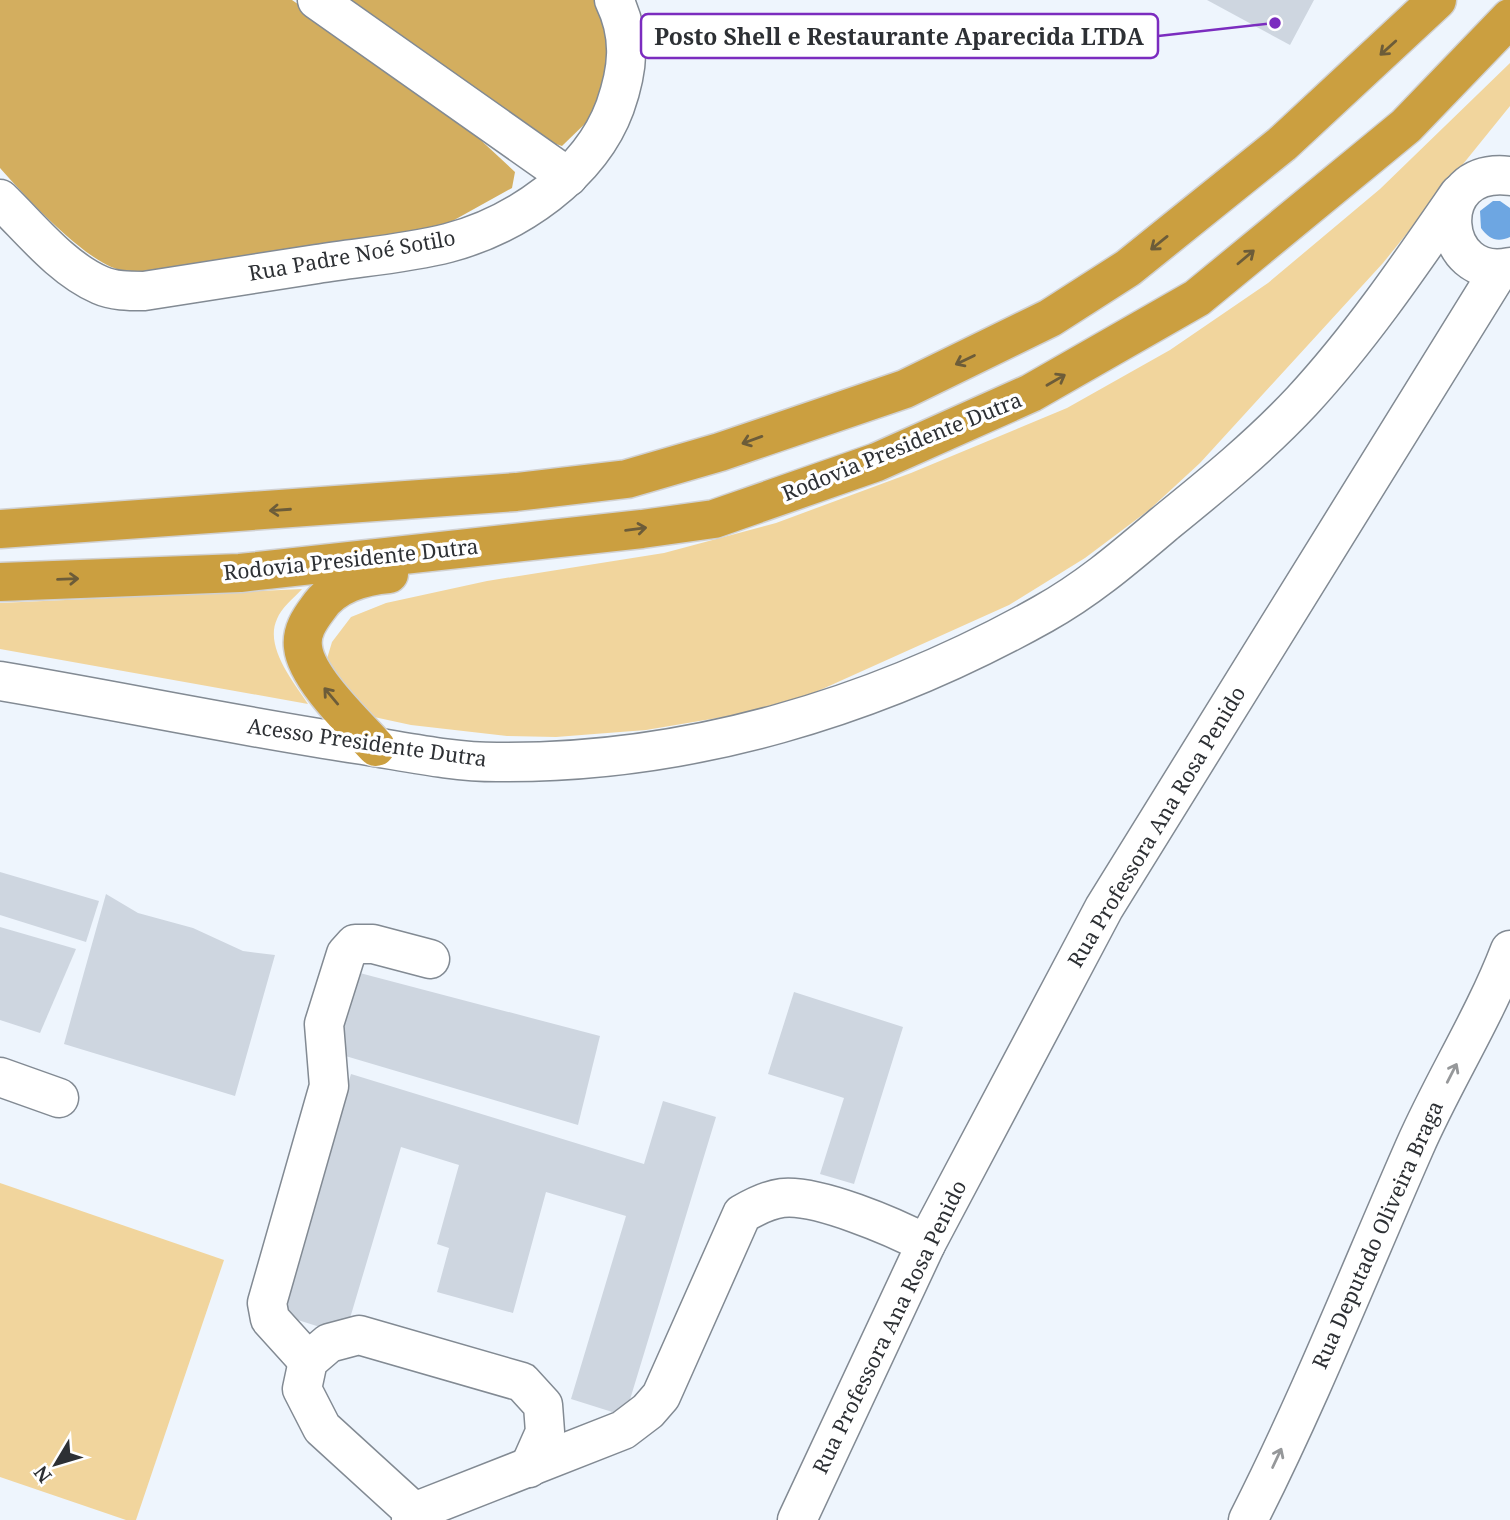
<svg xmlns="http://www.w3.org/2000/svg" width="1510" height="1520" viewBox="0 0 1510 1520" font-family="'Noto Serif',serif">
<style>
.green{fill:#f1d59d}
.forest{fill:#d3ae5f}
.water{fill:#6da6e2}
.building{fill:#ced6e0}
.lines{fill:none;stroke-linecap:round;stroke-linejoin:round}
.minor-casing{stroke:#828a93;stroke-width:41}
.highway-casing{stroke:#d1d1d2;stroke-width:41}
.minor{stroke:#fff;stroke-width:38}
.highway{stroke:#cb9f40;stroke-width:38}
.oneway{stroke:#6c5c39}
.oneway2{stroke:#96989a}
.labels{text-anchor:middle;stroke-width:7;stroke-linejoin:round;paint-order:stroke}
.street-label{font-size:21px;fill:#2d3034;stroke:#fff}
.leader{fill:none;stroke:#7b2cbf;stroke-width:2.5}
.callout-dot{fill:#7b2cbf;stroke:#fff;stroke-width:2.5}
.callout{fill:#fff;stroke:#7b2cbf;stroke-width:2.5}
.callout-label{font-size:23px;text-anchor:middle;font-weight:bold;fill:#2d3034}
</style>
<rect width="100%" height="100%" fill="#eef5fd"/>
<!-- green -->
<g class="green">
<path d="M1510 63V106L1383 263 1200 463 1149 510 1085 558 1009 605 809 695 735 715 646 730 556 737 507 736 411 725 360 714 326 662 332 642 351 617 386 603 487 581 664 553 776 523 911 473 1067 408 1170 350 1268 283 1380 189Z"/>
<path d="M302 589C294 598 281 608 277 619 264 647 294 682 308 704L0 649V603Z"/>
<path d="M0 1183 224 1260 136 1520H126L0 1477Z"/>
</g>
<!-- forest -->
<g class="forest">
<path d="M0 0H292L444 106 515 172 512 188 438 229 159 271C147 271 133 272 121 270 87 264 23 194 0 168Z"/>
<path d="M345 0H602L611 62 596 113 562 146 538 138Z"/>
</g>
<!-- water -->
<path class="water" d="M1493 201H1500L1510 208V237C1497 243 1489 239 1481 228L1480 211Z"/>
<!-- building -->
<g class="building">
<path d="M1207 0H1314L1290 45Z"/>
<path d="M0 872 99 901 86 942 0 915Z"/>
<path d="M106 894 138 913 193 928 243 951 275 955 235 1096 64 1044Z"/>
<path d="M0 927 76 949 40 1033 0 1020Z"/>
<path d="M356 972 600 1036 578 1125 332 1052Z"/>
<path d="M794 992 903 1027 854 1184 820 1174 844 1098 768 1074Z"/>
<path d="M351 1074 644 1164 663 1101 716 1117 625 1416 571 1399 626 1216 546 1192 513 1313 437 1292 449 1248 437 1244 459 1165 401 1147 345 1335 279 1314Z"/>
</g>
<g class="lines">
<!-- minor casing -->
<g class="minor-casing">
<g id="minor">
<path d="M317 0 568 177"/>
<path d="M1510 176C1427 166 1439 283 1510 267"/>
<path d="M0 199C30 228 61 268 100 285 113 291 129 291 144 291 201 282 259 273 317 264 360 257 405 254 448 243 516 225 590 175 615 107 628 70 632 37 614 0"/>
<path d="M0 681C119 701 237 726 356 744 403 751 450 762 497 762 688 764 877 707 1043 614 1088 589 1125 557 1164 524 1212 485 1259 447 1302 401 1361 337 1410 265 1459 194"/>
<path d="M0 1077 59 1098"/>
<path d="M308 1361 270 1319 267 1303 329 1086 324 1024 346 954 355 944H373L430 959"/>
<path d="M414 1512 322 1428 302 1389 308 1361 329 1343 359 1335 522 1382 543 1405 545 1432 529 1468"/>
<path d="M411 1520 414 1512 623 1430 648 1411 661 1396 742 1214C754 1207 767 1200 782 1198 817 1194 894 1227 926 1244"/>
<path d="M797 1520 926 1244 1104 908 1500 269"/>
<path d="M1248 1520C1310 1398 1360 1271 1415 1146 1444 1080 1484 1018 1510 950"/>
</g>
</g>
<!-- highway casing -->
<g class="highway-casing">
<g id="highway">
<path d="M0 529 516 492 627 479 720 452 905 389 1050 318 1128 268 1282 144 1437 0"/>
<path d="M0 582 240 573 642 529 714 519 877 462 1031 393 1197 298 1406 126 1510 18"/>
<path d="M376 747C355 724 306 678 303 647 301 632 309 620 318 608 333 585 363 576 389 574"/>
</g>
</g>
<!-- minor -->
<use href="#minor" class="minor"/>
<!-- highway -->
<use href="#highway" class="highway"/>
</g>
<!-- one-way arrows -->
<defs><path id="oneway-shaft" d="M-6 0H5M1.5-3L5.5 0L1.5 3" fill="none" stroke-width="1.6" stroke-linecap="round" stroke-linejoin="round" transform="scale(1.75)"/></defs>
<g class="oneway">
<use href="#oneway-shaft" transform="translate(1388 48) rotate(138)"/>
<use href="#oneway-shaft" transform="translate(1159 243) rotate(141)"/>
<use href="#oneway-shaft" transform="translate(1246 257) rotate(-40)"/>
<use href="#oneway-shaft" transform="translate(965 360) rotate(154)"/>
<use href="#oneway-shaft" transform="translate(1056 380) rotate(-30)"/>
<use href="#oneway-shaft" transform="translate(752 440) rotate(160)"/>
<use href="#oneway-shaft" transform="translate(280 510) rotate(176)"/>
<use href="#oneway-shaft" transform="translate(636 529) rotate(-7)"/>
<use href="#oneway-shaft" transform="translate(68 579) rotate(-2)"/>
<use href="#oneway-shaft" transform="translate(331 696) rotate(-130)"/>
</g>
<g class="oneway2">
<use href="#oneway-shaft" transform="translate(1452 1073) rotate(-63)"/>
<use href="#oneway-shaft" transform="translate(1277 1458) rotate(-65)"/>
</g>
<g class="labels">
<!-- street labels -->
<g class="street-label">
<text transform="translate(352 256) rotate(-10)" y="7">Rua Padre Noé Sotilo</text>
<text transform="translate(902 447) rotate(-22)" y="7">Rodovia Presidente Dutra</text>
<text transform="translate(351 560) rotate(-6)" y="7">Rodovia Presidente Dutra</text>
<text transform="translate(367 743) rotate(8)" y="7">Acesso Presidente Dutra</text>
<text transform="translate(1157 827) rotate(-59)" y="7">Rua Professora Ana Rosa Penido</text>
<text transform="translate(1378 1235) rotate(-66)" y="7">Rua Deputado Oliveira Braga</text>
<text transform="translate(890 1327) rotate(-64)" y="7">Rua Professora Ana Rosa Penido</text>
</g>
</g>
<!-- callouts -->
<path class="leader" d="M1275 23L1158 36"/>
<circle class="callout-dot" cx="1275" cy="23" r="7"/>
<rect class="callout" x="641" y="14" width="517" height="44" rx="7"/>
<g class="callout-label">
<text x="899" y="45">Posto Shell e Restaurante Aparecida LTDA</text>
</g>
<!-- north arrow -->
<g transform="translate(56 1464) rotate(232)" stroke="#ffffff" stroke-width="5" paint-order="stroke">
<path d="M0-5L12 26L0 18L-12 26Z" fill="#2d3034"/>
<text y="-10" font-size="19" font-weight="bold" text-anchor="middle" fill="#2d3034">N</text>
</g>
</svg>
